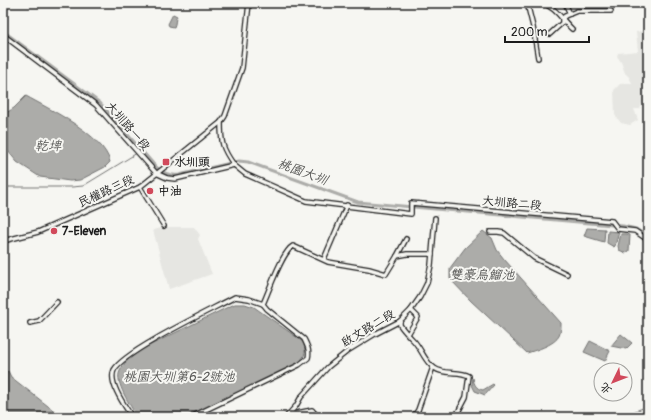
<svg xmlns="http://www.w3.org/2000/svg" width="651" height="420" viewBox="0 0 651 420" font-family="Pangolin,'LXGW WenKai TC',sans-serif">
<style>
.built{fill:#e6e6e2}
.water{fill:#acaca9;stroke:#727271}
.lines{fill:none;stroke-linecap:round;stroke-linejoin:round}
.stream{stroke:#727271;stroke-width:1}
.canal{stroke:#acaca9;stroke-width:3}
.minor-casing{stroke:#1c1c1c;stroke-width:6}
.minor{stroke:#f6f6f2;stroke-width:3.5}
.poi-dot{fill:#d1495b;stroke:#f6f6f2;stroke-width:1.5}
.labels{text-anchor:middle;stroke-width:4;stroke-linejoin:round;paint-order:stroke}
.street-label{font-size:12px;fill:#1c1c1c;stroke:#f6f6f2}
.poi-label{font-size:12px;font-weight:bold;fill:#1c1c1c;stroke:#f6f6f2;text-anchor:start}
.water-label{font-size:13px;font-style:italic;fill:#565654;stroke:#f6f6f2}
</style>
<rect width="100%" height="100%" fill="#f6f6f2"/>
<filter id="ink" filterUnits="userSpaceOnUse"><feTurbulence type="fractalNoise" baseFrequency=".025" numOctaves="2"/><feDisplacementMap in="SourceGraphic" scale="8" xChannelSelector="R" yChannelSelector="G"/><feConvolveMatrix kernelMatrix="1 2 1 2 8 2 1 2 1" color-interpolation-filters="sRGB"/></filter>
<g filter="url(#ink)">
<!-- built -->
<g class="built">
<path d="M648 30V106L642 103 640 109H634L638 120 630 125 621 123 615 115 614 90 620 84 632 83 629 77 625 73 621 62 617 56 618 53 638 51 636 32Z"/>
<path d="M166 227H194L200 235 198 239 212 274 169 289 153 230Z"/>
</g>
<!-- water -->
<g class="water">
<path d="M173 14 177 16C175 19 176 23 174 27L169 26 168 24Z"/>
<path d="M26 96C49 109 104 135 110 162L105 167 80 180 70 181 40 177 17 162 3 145V115L14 108Z"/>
<path d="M587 228 605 229 604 242 584 236Z"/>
<path d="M483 231 492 238 497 250 504 259 561 323C561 326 561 330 560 333 558 344 536 350 527 353L471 301 450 279V268L465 248Z"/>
<path d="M608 231 619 232 615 246 614 247 607 243Z"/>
<path d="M621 234H626L630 235 629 251 626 253 619 250 618 246Z"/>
<path d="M235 304H245L254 307 302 341C307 350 306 356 298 363L188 417H137C131 406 114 382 120 371 123 364 129 359 134 353L226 308Z"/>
<path d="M621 334 632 343 626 349 611 346Z"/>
<path d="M590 341 610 351 605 361 584 352Z"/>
<path d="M8 371 11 377 62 417H3V375Z"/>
<path d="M473 378C474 384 476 389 483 390L493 384 494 385 485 395 475 391 472 385Z"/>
</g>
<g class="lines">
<!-- stream -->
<g class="stream">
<path d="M3 187H72L83 186 137 153"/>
<path d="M611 417 625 415 648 406"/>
</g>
<!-- canal -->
<path class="canal" d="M3 31 100 103 156 167C164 173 169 176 179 175L239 161 248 162 358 202 623 226 636 229 648 237"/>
<!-- minor casing -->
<g class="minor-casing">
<g id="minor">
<path d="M527 3 533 27 538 58"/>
<path d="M542 3C556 7 562 20 572 29"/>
<path d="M565 3 570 14"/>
<path d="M550 34 562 23V19L565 16 577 11H611"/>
<path d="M3 35 96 105 156 173 167 178 175 179 234 165 245 174 306 201 411 214V203L612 221 618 229 635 231 648 240"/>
<path d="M221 122C221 143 222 148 234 165"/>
<path d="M140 187 164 226"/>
<path d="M490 232H498L504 233 534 258 567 274"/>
<path d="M3 241 38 232 140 187 221 122 225 116 242 68 249 3"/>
<path d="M397 256 406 239"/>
<path d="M324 259 347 205"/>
<path d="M400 321V325C404 331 409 336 414 341 423 351 426 367 441 371 450 374 461 371 469 376L466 397 457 414 458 417"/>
<path d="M30 323 39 321 57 302"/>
<path d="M408 334 418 317 411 310"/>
<path d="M290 413 292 414 312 410 318 417"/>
<path d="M132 417C125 406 108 383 114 370 124 351 213 309 235 297L249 299 263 304"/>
<path d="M191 417 299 365 308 358C310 351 307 345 304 339L267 309 263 304C269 291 282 252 293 246L328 262 369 269 386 274 397 256 407 254H432"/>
<path d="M286 417 296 406 301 397 328 367 349 350 375 334 400 321 411 310 420 297 427 283 431 265 435 218"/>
<path d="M413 417 418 410 433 367"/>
<path d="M642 417 643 414 648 412"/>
</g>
</g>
<!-- minor -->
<use href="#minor" class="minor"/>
</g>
</g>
<!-- markers -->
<g class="poi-dot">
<rect x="162" y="158" width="8" height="8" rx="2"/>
<circle cx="150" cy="191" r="4"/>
<circle cx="54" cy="231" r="4"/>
</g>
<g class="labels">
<!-- street labels -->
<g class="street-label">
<text transform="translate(128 126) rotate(49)" y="4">大圳路一段</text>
<text transform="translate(106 191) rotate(-25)" y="4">民權路三段</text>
<text transform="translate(512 203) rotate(5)" y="4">大圳路二段</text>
<text transform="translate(368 328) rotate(-31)" y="4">啟文路二段</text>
</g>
<!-- poi labels -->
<g class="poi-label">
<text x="174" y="166">水圳頭</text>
<text x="158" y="195">中油</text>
<text x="62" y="235">7-Eleven</text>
</g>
<!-- water labels -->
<g class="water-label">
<text x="48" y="150">乾埤</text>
<text transform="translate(303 171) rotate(20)" y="5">桃園大圳</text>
<text x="482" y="279">雙豪烏鰡池</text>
<text x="179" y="381">桃園大圳第6-2號池</text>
</g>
</g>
<!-- margin -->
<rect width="651" height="420" fill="none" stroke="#f6f6f2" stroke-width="16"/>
<rect x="8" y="8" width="635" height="404" fill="none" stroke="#1c1c1c" stroke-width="1.5" filter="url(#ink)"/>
<!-- north arrow -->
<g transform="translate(613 382) rotate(227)"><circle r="19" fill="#f6f6f2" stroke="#9f9f9c"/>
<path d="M0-3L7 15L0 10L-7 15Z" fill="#d1495b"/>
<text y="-6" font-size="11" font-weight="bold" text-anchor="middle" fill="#1c1c1c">北</text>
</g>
<!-- scale -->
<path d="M505 36v6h84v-6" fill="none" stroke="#1c1c1c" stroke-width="2"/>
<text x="511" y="36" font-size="12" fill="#1c1c1c" stroke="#f6f6f2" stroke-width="3" paint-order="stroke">200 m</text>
</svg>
